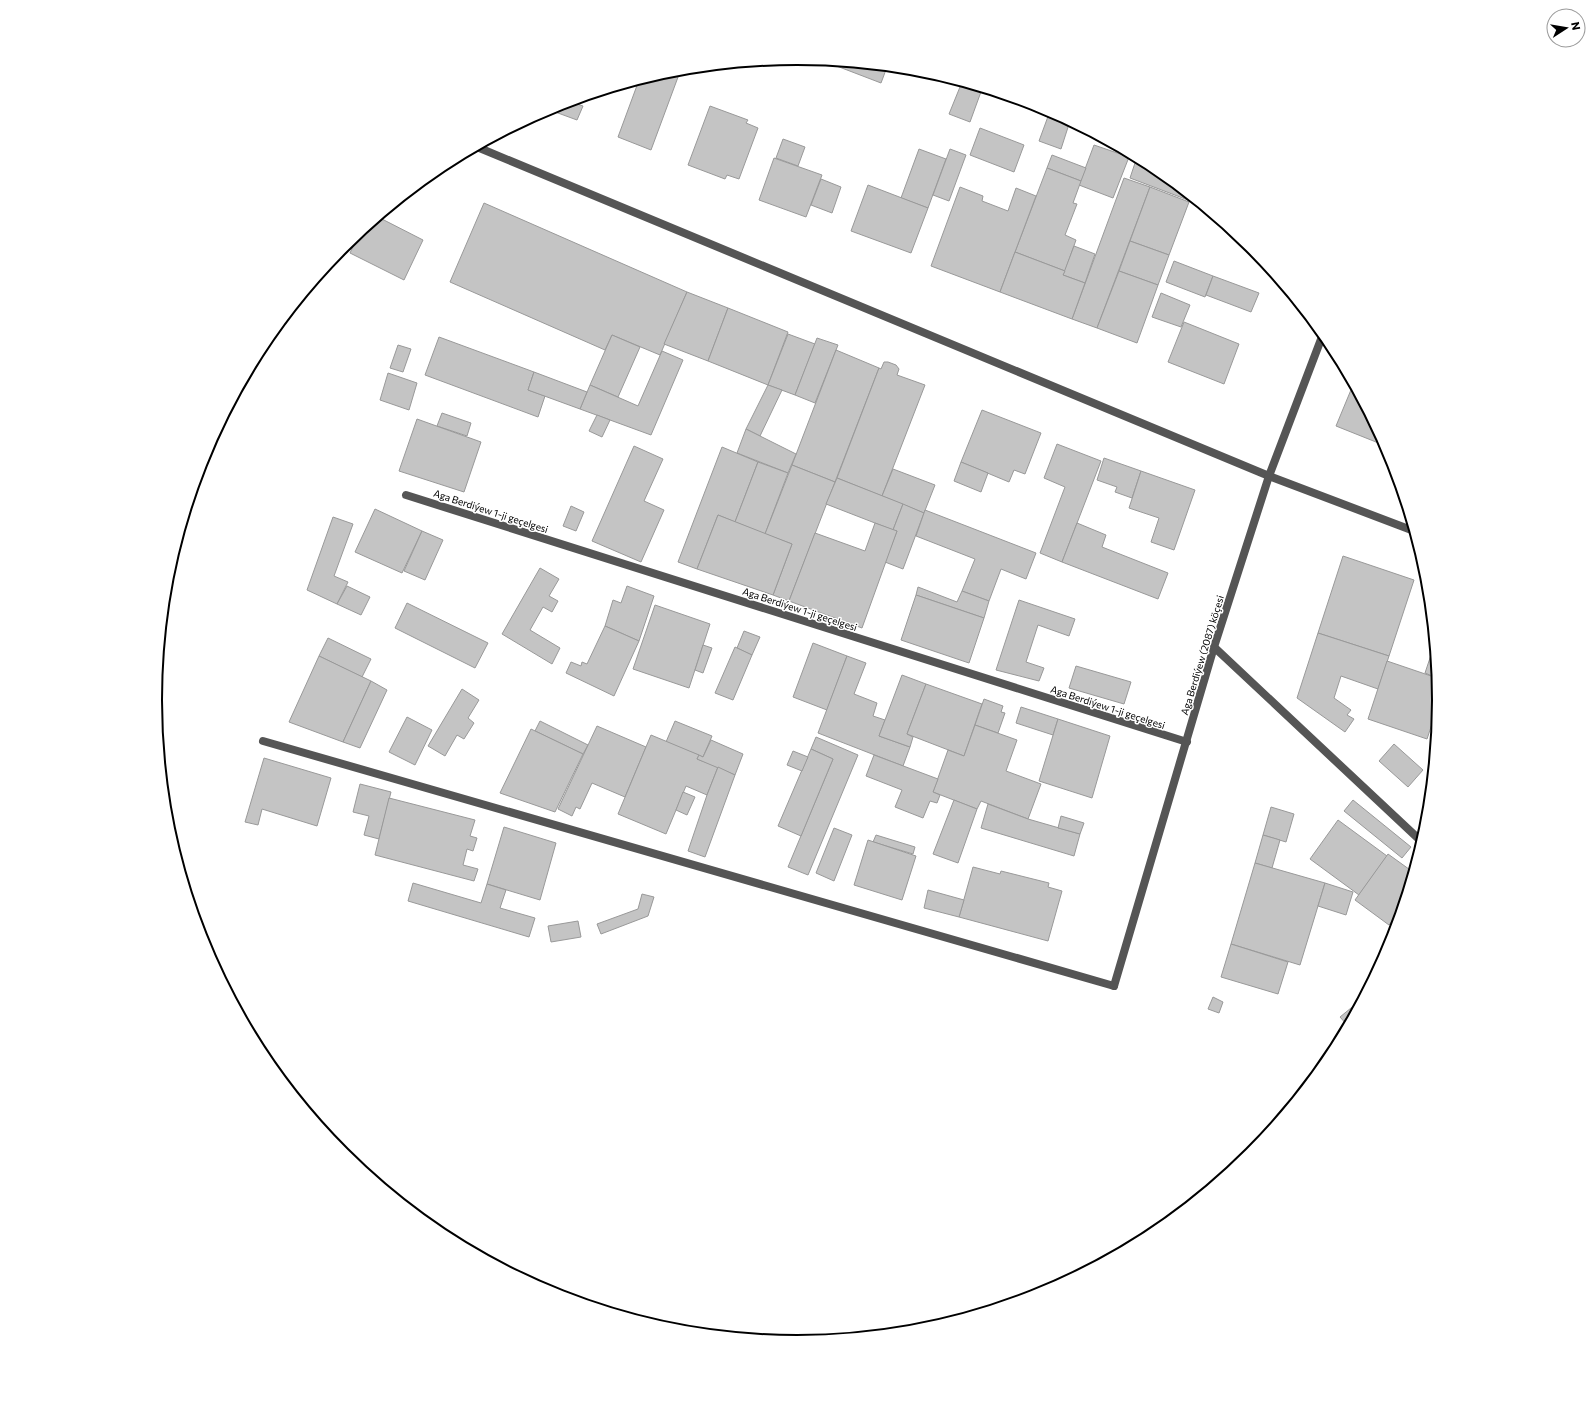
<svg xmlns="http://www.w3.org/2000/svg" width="1594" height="1401" viewBox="0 0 1594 1401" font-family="Commissioner,sans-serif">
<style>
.building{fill:#c4c4c4;stroke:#999}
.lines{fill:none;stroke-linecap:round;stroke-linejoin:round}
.minor{stroke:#555;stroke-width:8}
.tertiary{stroke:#555;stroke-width:8}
.labels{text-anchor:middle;stroke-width:3;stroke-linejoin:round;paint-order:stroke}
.street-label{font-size:10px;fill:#000;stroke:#fff}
.rim{fill:none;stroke:#000;stroke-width:2}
</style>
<rect width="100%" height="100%" fill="#fff"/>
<!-- building -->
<g class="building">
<path d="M821 60 887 67 881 83Z"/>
<path d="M681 69 651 150 618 137 639 80 672 70Z"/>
<path d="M962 82 982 89 970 122 949 114Z"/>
<path d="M569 101 583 106 577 120 547 109Z"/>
<path d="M710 106 748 120 746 123 758 128 739 179 727 175 725 179 688 165Z"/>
<path d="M1050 111 1070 121 1061 149 1039 141Z"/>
<path d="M980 128 1024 145 1014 172 970 155Z"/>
<path d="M783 139 805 147 798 166 776 158Z"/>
<path d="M1094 145 1129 157 1113 198 1079 185Z"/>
<path d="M919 149 946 159 928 208 901 198Z"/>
<path d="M950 149 966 155 949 201 933 195Z"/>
<path d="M1052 155 1086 168 1081 181 1047 168Z"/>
<path d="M1137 157 1154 166 1201 205 1130 178Z"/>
<path d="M774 158 822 175 806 217 759 200Z"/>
<path d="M1047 168 1081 181 1073 203 1077 204 1065 235 1076 240 1065 271 1015 252Z"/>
<path d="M1124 178 1150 187 1097 328 1072 319Z"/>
<path d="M821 179 841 187 832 213 811 205Z"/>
<path d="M868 185 928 208 911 253 851 231Z"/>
<path d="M960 187 983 196 982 201 1008 211 1016 188 1036 196 1000 292 931 266Z"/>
<path d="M1150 187 1189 202 1169 255 1130 241Z"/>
<path d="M484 203 687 292 660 355 612 335 605 350 450 282Z"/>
<path d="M378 217 423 240 404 280 350 253 360 232Z"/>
<path d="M1130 241 1169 255 1158 285 1119 271Z"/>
<path d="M1074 246 1095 254 1085 283 1063 275Z"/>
<path d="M1015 252 1065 271 1063 275 1085 283 1072 319 1000 292Z"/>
<path d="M1174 261 1213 276 1205 297 1166 282Z"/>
<path d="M1119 271 1158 285 1137 343 1097 328Z"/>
<path d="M1213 276 1259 293 1251 312 1206 295Z"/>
<path d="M687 292 728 308 708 361 664 344Z"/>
<path d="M1161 293 1190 305 1181 327 1152 317Z"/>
<path d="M728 308 788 332 768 385 708 361Z"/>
<path d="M1184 322 1239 344 1224 384 1168 362Z"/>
<path d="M788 334 815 344 795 395 768 385Z"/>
<path d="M612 335 640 347 618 397 590 385Z"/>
<path d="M439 337 534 372 528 390 545 396 538 417 425 375Z"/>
<path d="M817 338 838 345 815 403 795 395Z"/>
<path d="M398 345 411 349 403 372 390 368Z"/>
<path d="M836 350 879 368 835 482 792 465Z"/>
<path d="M662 351 683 360 651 435 580 409 590 385 638 406Z"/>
<path d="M884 362H888L896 365 899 369 897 375 925 385 882 496 837 478 879 368 881 369Z"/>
<path d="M534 372 587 392 580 409 528 390Z"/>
<path d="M388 373 417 383 409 410 380 400Z"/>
<path d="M768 385 782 390 760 436 746 429Z"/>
<path d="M1353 385 1386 446 1336 426Z"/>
<path d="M982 410 1041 433 1025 474 1014 470 1009 482 961 462Z"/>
<path d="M442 413 471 423 467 436 437 426Z"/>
<path d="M597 415 610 420 602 437 589 431Z"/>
<path d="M417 419 481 442 464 492 399 471Z"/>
<path d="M746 429 796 454 788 473 737 453Z"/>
<path d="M1057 444 1101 461 1062 562 1040 553 1065 487 1044 478Z"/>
<path d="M634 446 663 459 644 501 664 510 641 562 592 541Z"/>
<path d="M722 447 758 462 735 522 718 515 697 569 678 562Z"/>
<path d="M1104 458 1141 471 1132 498 1115 492 1117 487 1097 480Z"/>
<path d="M758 462 788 473 765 534 735 522Z"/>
<path d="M961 462 988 473 981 492 954 481Z"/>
<path d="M792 465 835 482 789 601 773 595 792 544 765 534Z"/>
<path d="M893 469 935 485 924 513 882 496Z"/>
<path d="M1141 471 1195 490 1174 550 1151 542 1159 518 1129 508Z"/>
<path d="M837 478 903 504 893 530 826 504Z"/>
<path d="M903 504 924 513 903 569 885 562 897 531 893 530Z"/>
<path d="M571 506 584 512 576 531 563 526Z"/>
<path d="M375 509 422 531 402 573 355 552Z"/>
<path d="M925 510 1036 553 1026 579 1001 569 989 601 962 591 975 559 916 536Z"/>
<path d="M718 515 792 544 773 595 697 569Z"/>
<path d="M333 517 353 524 334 576 348 582 337 604 307 590Z"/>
<path d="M875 523 897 531 862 628 789 601 815 533 865 551Z"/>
<path d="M1077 523 1106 535 1102 547 1168 573 1158 599 1062 562Z"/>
<path d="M422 531 443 540 425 580 404 571Z"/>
<path d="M1343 556 1414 580 1389 656 1318 633Z"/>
<path d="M540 568 559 579 549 596 558 601 552 612 543 607 530 630 560 648 552 664 502 634Z"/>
<path d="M347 586 370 597 361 615 337 604Z"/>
<path d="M627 586 654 596 639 641 605 626 613 600 621 603Z"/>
<path d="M918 587 957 602 962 591 989 601 984 618 916 595Z"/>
<path d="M916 595 984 618 969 663 901 640Z"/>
<path d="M1019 600 1075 619 1069 636 1038 625 1026 662 1044 668 1039 681 996 670Z"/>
<path d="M407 603 488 643 475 668 395 628Z"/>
<path d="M655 605 710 624 689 688 633 669Z"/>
<path d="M605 626 639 641 614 696 566 673 571 662 581 666 582 662 587 664Z"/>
<path d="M744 631 760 637 752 655 737 648Z"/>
<path d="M1318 633 1389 656 1378 689 1341 676 1334 698 1351 710 1347 715 1354 719 1345 732 1297 698Z"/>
<path d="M328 638 371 659 362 677 319 656Z"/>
<path d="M813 643 847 656 827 710 793 697Z"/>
<path d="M703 645 712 648 703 673 695 670Z"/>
<path d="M735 647 752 655 733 700 715 693Z"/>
<path d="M1432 652 1435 653 1437 678 1425 673Z"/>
<path d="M319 656 371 681 343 742 289 722Z"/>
<path d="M847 656 866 663 854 694 877 703 873 716 885 720 879 736 910 747 903 766 818 733Z"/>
<path d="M1387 661 1437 678 1439 703 1427 739 1368 719Z"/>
<path d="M1076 666 1131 682 1124 704 1069 688Z"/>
<path d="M902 675 926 684 907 734 913 737 910 747 879 736Z"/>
<path d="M371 681 387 690 360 748 343 742Z"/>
<path d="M926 684 982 704 964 756 907 734Z"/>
<path d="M462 689 479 700 468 718 474 723 464 739 457 735 445 756 428 746Z"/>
<path d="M984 699 1003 706 1001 712 1005 713 998 733 975 725Z"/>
<path d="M1439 703 1437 730 1431 728Z"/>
<path d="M1021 707 1058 719 1053 735 1016 723Z"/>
<path d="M407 717 432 730 415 765 389 752Z"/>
<path d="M1058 719 1110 736 1092 798 1039 781Z"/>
<path d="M540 721 588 745 583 754 535 731Z"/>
<path d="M675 721 712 736 703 757 666 742Z"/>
<path d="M975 725 1017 740 1006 771 1041 784 1028 819 981 801 977 809 933 792 948 750 964 756Z"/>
<path d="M597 726 646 747 625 797 592 783 580 809 576 807 572 816 558 809Z"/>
<path d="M531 729 583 754 555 812 500 793Z"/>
<path d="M651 735 699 755 697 759 718 767 707 795 686 786 666 834 618 814Z"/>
<path d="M816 737 858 755 808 875 788 867 833 759 811 749Z"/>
<path d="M711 740 743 754 735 775 697 759 699 755 703 757Z"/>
<path d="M1394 744 1423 770 1408 787 1379 761Z"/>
<path d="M811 749 833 759 801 836 778 826Z"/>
<path d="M793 751 808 757 802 771 787 765Z"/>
<path d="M874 755 938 779 933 792 940 795 937 803 930 801 923 818 895 807 902 790 866 776Z"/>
<path d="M264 758 331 778 317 826 262 809 258 825 245 822Z"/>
<path d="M718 767 735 775 705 857 688 851 707 795Z"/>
<path d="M360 784 391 792 379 839 364 835 369 816 353 812Z"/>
<path d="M683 792 695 797 687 815 676 810Z"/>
<path d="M1430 793 1429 804 1424 800Z"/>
<path d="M389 798 475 820 470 836 477 838 473 851 467 849 463 865 478 869 474 881 375 855Z"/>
<path d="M954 800 977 809 958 863 933 854Z"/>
<path d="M1353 800 1411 847 1402 858 1344 811Z"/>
<path d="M988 804 1028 819 1080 834 1074 856 981 828Z"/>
<path d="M1271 807 1294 814 1286 842 1263 835Z"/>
<path d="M1061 816 1084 823 1080 834 1058 828Z"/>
<path d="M1338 820 1387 856 1359 895 1310 859Z"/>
<path d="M504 827 556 843 540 900 487 884Z"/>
<path d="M834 828 852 835 834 881 816 873Z"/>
<path d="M876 835 915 847 913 854 873 842Z"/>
<path d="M1263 835 1280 840 1272 868 1255 863Z"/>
<path d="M868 840 916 856 902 900 854 885Z"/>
<path d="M1388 854 1413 872 1402 908 1389 925 1355 900Z"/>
<path d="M1255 863 1325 883 1300 965 1231 944Z"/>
<path d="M973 867 1000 874 1001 871 1049 883 1048 887 1062 891 1048 941 959 917Z"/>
<path d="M413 883 481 903 487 884 506 890 500 908 535 918 529 937 408 901Z"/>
<path d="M1325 883 1353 892 1346 915 1318 906Z"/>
<path d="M928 890 964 900 959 917 924 908Z"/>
<path d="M642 894 654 897 648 916 601 934 597 924 638 909Z"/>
<path d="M578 921 581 937 551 942 548 926Z"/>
<path d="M1231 944 1288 962 1278 994 1221 977Z"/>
<path d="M1213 997 1223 1002 1219 1013 1208 1009Z"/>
<path d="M1362 999 1348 1026 1340 1017Z"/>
</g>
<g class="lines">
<!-- minor -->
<g class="minor">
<path d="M477 147 1269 476"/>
<path d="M406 495 1187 742"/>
<path d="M1214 647 1422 842"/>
<path d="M263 741 1114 986"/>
</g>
<!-- tertiary -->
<g class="tertiary">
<path d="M1269 476 1414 531"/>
<path d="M1114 986 1214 647 1269 476 1323 334"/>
</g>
</g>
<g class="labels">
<!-- street labels -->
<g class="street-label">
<text transform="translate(491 511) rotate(18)" y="4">Aga Berdiýew 1-ji geçelgesi</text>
<text transform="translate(800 609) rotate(18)" y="4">Aga Berdiýew 1-ji geçelgesi</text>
<text transform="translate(1202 655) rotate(-73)" y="4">Aga Berdiýew (2087) köçesi</text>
<text transform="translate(1108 707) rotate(18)" y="4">Aga Berdiýew 1-ji geçelgesi</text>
</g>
</g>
<!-- crop -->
<path d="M0 0H1594V1401H0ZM162 700a635 635 0 1 1 1270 0a635 635 0 1 1-1270 0Z" fill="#fff" fill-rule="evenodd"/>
<path class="rim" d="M162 700a635 635 0 1 1 1270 0a635 635 0 1 1-1270 0Z"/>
<!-- north arrow -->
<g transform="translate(1566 28) rotate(78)"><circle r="19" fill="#ffffff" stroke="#999999"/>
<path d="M0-3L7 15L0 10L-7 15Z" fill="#000000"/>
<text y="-6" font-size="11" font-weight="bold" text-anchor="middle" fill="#000000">N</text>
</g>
</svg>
